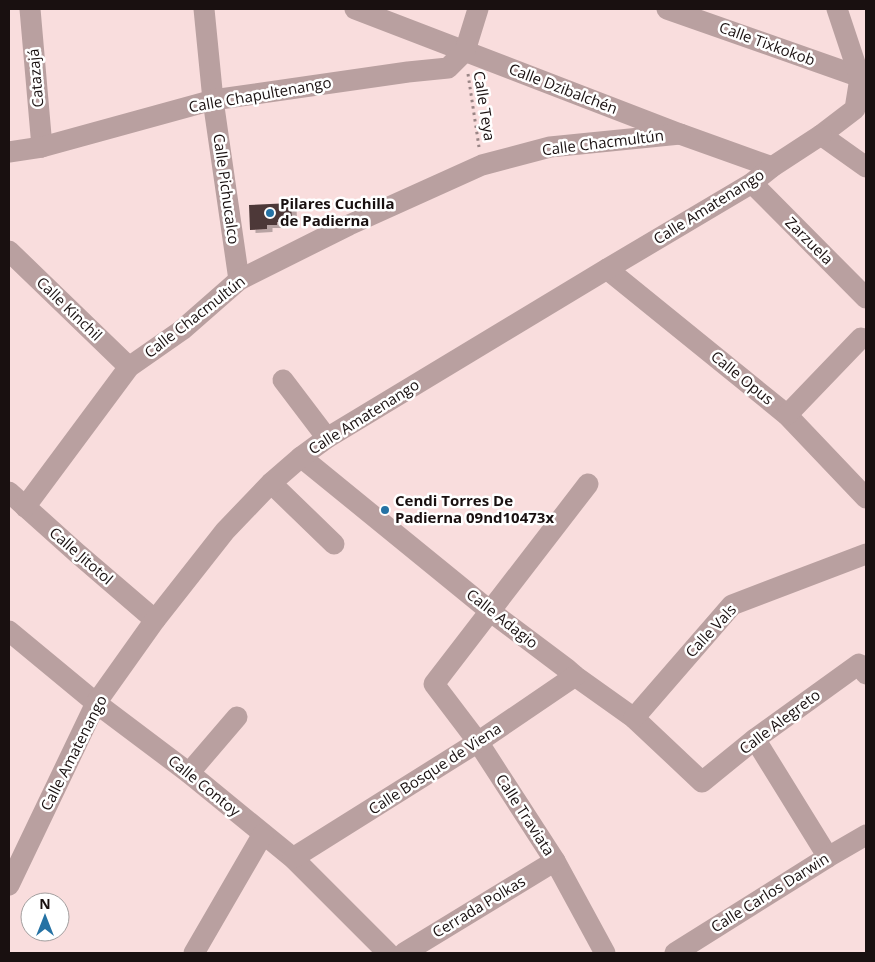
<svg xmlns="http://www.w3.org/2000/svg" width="875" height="962" viewBox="0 0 875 962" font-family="'Open Sans',sans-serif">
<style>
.building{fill:#4e3939;filter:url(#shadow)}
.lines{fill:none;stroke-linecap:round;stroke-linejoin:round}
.path{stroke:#998585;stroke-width:3;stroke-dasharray:2.5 4;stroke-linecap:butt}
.minor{stroke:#b9a0a0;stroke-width:21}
.poi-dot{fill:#2572a4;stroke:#fff;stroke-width:2}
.labels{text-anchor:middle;stroke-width:5;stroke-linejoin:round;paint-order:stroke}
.street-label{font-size:15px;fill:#191010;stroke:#fff}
.poi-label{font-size:15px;font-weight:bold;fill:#191010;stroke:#fff;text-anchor:start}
</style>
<defs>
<filter id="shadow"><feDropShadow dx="5.5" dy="3" stdDeviation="0" flood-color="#0004"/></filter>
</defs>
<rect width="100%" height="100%" fill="#f9dddd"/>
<!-- building -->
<path class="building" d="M291 203 292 221 277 222V225H267V229L250 230 249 205Z"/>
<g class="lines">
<!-- path -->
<path class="path" d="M468 74 479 147"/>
<!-- minor -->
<g class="minor">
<path d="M30 9 42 147"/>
<path d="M204 9 213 100 239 280"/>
<path d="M355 9 680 134 772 167"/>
<path d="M667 9 866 79"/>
<path d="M837 9 860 78 855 109 821 135 866 167"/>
<path d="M9 152 42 147 213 100 408 72 448 68 465 51 478 9"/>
<path d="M752 183 866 298"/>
<path d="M9 251 129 367"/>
<path d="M607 269 787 415 866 498"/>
<path d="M283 380 327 438"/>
<path d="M787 415 861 338"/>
<path d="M301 457 490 611 567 669 575 676 634 718 702 782 755 739 859 664 866 674"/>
<path d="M271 483 334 544"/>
<path d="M588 484 434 684 478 742 555 861 605 953"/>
<path d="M9 492 77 553 155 620"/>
<path d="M25 507 129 367 182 330 239 280 349 225 482 165 550 147 680 134"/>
<path d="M9 631 96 703 189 773 293 858 388 953"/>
<path d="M634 718 732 605 866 554"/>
<path d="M755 739 828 857"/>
<path d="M189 773 237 717"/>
<path d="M293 858 478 742 575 676"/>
<path d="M9 885 96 703 155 620 225 531 271 483 301 457 327 438 607 269 752 183 772 167 821 135"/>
<path d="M194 953 263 834"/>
<path d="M404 953 555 861"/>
<path d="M675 953 828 857 866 835"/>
</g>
</g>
<!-- markers -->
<g class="poi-dot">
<circle cx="270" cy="213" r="5"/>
<circle cx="385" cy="510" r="5"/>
</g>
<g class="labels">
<!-- street labels -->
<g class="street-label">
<text transform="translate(767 44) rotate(20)" y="5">Calle Tixkokob</text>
<text transform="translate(36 78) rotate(-95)" y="5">Catazajá</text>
<text transform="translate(563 89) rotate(21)" y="5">Calle Dzibalchén</text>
<text transform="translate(260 95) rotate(-10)" y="5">Calle Chapultenango</text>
<text transform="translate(484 106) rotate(81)" y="5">Calle Teya</text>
<text transform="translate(603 143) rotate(-7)" y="5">Calle Chacmultún</text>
<text transform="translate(226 189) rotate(82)" y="5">Calle Pichucalco</text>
<text transform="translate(709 207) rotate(-32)" y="5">Calle Amatenango</text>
<text transform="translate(809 241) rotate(45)" y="5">Zarzuela</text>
<text transform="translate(69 309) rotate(44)" y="5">Calle Kinchil</text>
<text transform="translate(195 317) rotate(-38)" y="5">Calle Chacmultún</text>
<text transform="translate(742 378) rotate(39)" y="5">Calle Opus</text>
<text transform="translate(364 417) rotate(-32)" y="5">Calle Amatenango</text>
<text transform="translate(81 556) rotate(41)" y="5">Calle Jitotol</text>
<text transform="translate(502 619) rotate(38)" y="5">Calle Adagio</text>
<text transform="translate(711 631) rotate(-47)" y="5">Calle Vals</text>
<text transform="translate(780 722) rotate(-37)" y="5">Calle Alegreto</text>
<text transform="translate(74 753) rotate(-63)" y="5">Calle Amatenango</text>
<text transform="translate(435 769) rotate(-33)" y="5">Calle Bosque de Viena</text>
<text transform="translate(204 786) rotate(39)" y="5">Calle Contoy</text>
<text transform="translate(525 815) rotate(57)" y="5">Calle Traviata</text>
<text transform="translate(770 893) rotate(-32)" y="5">Calle Carlos Darwin</text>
<text transform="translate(479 907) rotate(-31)" y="5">Cerrada Polkas</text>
</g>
<!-- poi labels -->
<g class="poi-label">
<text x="280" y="209">Pilares Cuchilla<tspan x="280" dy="17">de Padierna</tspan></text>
<text x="395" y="506">Cendi Torres De<tspan x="395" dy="17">Padierna 09nd10473x</tspan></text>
</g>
</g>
<!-- border -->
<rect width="875" height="962" fill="none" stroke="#191010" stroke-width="20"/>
<!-- north arrow -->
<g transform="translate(45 917)"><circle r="24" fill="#ffffff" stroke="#a39f9f"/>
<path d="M0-4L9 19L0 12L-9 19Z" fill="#2572a4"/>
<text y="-8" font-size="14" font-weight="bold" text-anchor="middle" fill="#191010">N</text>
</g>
</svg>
